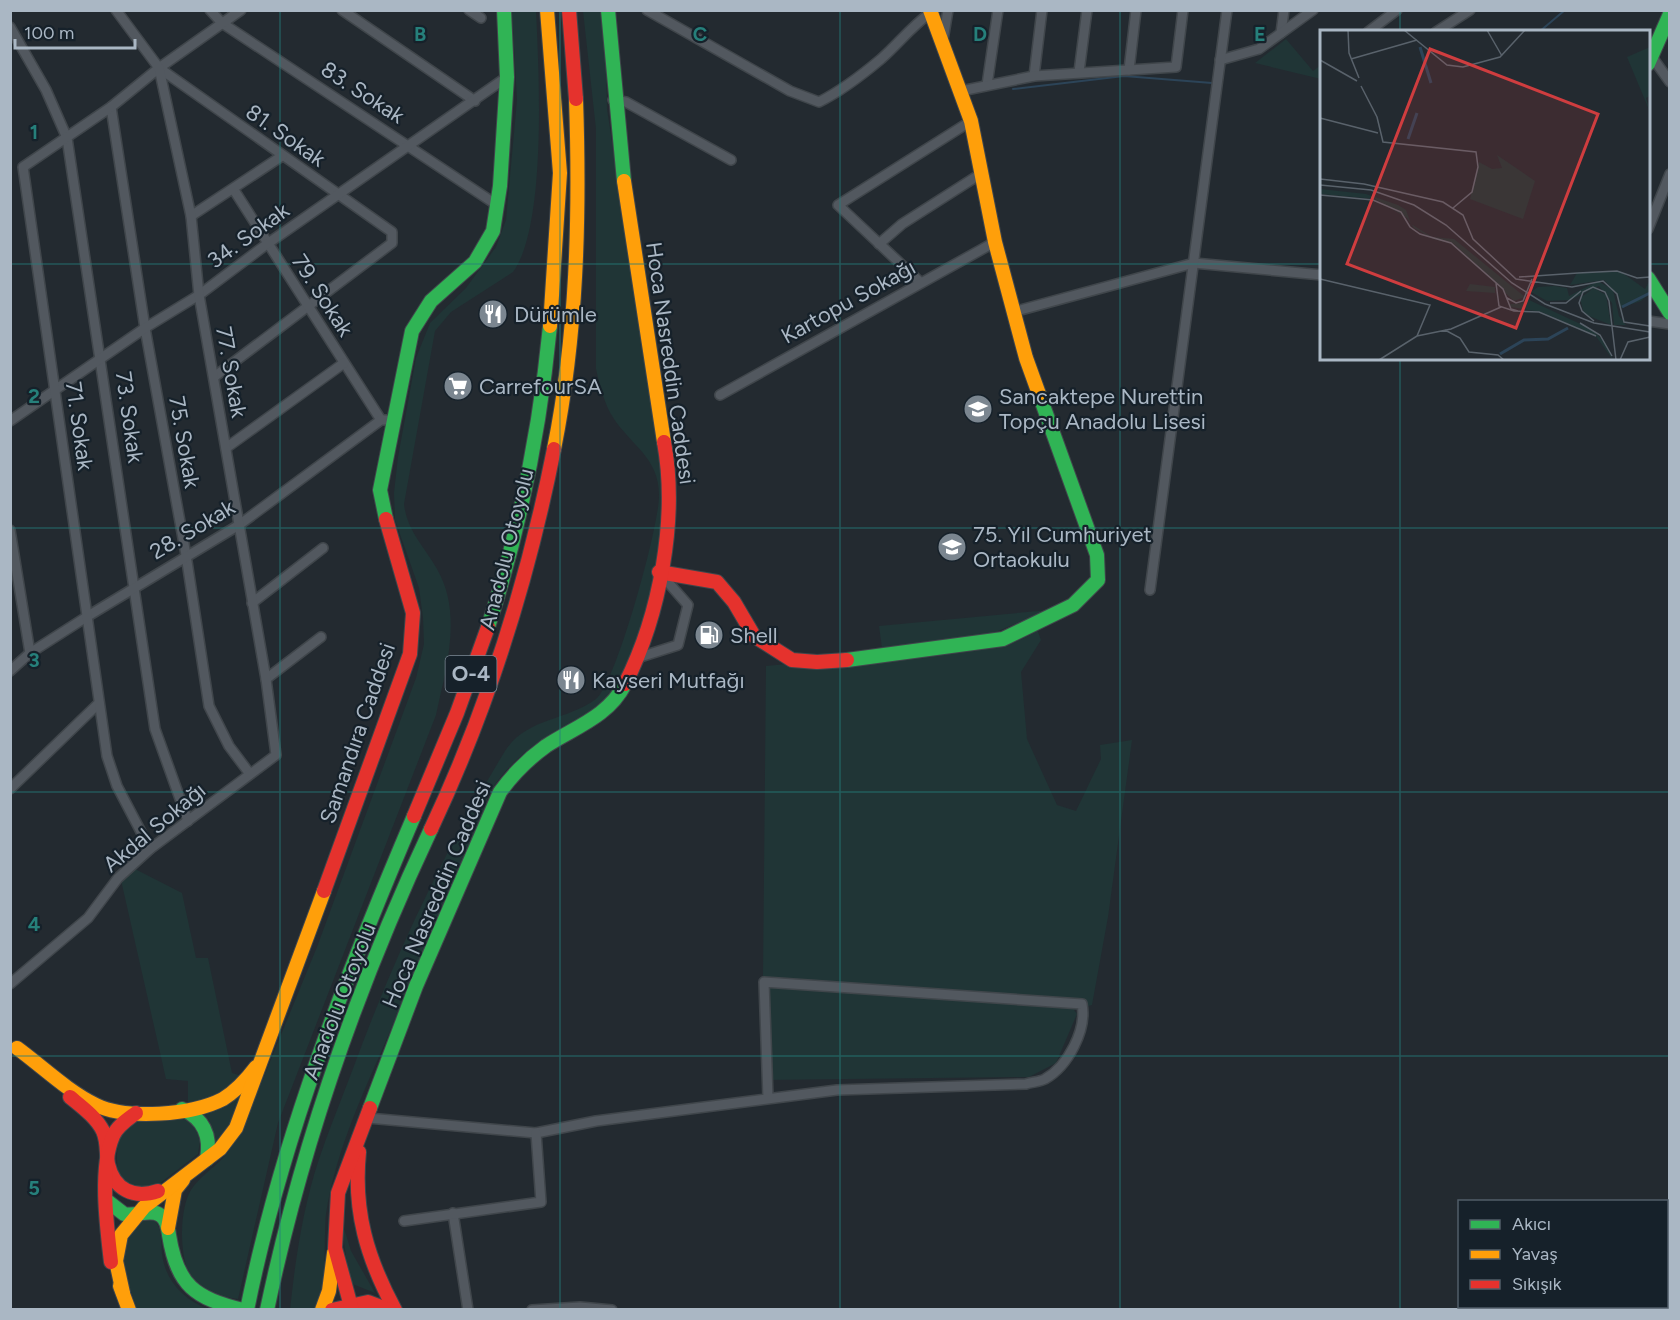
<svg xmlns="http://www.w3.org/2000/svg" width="1680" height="1320" viewBox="0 0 1680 1320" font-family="Figtree,sans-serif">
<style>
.green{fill:#203536}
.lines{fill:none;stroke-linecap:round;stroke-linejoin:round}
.stream{stroke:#2c4458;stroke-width:2}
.street-casing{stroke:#40464b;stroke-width:12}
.fast-casing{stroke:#40464b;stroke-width:16}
.slow-casing{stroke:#40464b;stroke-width:16}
.jam-casing{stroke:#40464b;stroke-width:16}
.street{stroke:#52585f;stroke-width:9}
.fast{stroke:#30b455;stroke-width:14}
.slow{stroke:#ff9f0a;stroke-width:14}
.jam{stroke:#e5322d;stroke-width:14}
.grid{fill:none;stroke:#26807b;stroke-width:1.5;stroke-opacity:0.55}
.labels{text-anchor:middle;stroke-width:4.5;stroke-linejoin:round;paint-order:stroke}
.shield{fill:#16212a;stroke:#7e8a96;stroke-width:1.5}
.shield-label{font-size:21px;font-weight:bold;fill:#aab7c4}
.street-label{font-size:22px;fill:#aab7c4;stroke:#16212a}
.poi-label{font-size:22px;fill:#aab7c4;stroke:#16212a;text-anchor:start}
.inset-river{fill:none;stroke:#2c4458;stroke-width:3}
.inset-road{fill:none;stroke:#59626b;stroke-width:1.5}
.view{fill:#cf3d3f;fill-opacity:0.15;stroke:#cf3d3f;stroke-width:3}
.inset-edge{fill:none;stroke:#aab7c4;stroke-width:3}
.grid-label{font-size:20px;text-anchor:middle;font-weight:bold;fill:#26807b;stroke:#16212a;stroke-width:4.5;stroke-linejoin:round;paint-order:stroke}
</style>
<rect width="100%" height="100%" fill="#232a30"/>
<!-- green -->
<g class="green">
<path d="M512 11H536C539 70 547 226 513 272L451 312 435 331 404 504C407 531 424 546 437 569 463 614 446 668 436 715L278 1123 238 1299C225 1297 209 1296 198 1287 178 1270 178 1210 191 1190 199 1177 214 1168 224 1157 231 1149 236 1139 242 1130L317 947 416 678 424 644 423 618 419 588 395 520 394 493 398 457 416 358 430 323 466 288 496 247 506 220 517 100Z"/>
<path d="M583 11H605L607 109 666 494C661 549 642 677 596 711 582 721 565 727 550 735 529 747 507 767 494 786 483 804 478 829 470 848 444 908 418 967 392 1027 366 1087 336 1148 326 1214 324 1230 326 1296 321 1303 315 1313 300 1309 290 1310 295 1261 303 1208 318 1162 329 1129 342 1098 354 1066 394 957 444 851 505 751 526 718 566 721 596 699 616 684 660 523 659 495 659 458 632 446 614 419 604 404 600 386 596 369V129Z"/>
<path d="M1286 39 1313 71 1321 65V79L1255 63Z"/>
<path d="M1049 610 991 634 882 648 879 626Z"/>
<path d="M1037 629 1041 640 1021 672 1027 739 1057 805 1076 811 1101 759 1100 745 1132 740 1108 917 1092 1005 1074 1010 1077 1014 1056 1063 1029 1077 762 1080 766 666 992 645Z"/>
<path d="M135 869 182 893 196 958H208L232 1073 242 1076 219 1096 188 1103V1081L166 1079 121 880Z"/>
<path d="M252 1075 232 1126 216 1147 209 1120 197 1111Z"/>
<path d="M182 1118 190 1119 201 1134 198 1154 150 1191H132C129 1187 122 1182 120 1177 114 1160 116 1129 135 1122 149 1117 167 1119 182 1118Z"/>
<path d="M340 1215 351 1251 375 1293 350 1283Z"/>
<path d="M146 1218H152C163 1227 161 1241 162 1254 165 1280 183 1299 207 1309H137C126 1277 109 1241 146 1218Z"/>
</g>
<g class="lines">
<!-- stream -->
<g class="stream">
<path d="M1539 32 1565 10"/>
<path d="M1013 89 1124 76 1212 83"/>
</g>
<!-- street casing -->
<g class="street-casing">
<g id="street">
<path d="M210 10 222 23 497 205"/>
<path d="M342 10 475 101"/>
<path d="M469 10 481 18"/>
<path d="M647 10 790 91 819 102C841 91 862 75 881 59 898 44 911 27 930 13"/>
<path d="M10 27 46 90 67 138 155 729 188 821"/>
<path d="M1368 32 1397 10"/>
<path d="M1436 32 1470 10"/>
<path d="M1281 33 1284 10"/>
<path d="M943 40 948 10"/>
<path d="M1652 57 1670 82"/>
<path d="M1220 60 1259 49 1313 10"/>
<path d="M159 68 392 232V243L214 377"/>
<path d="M1129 70 1136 10"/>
<path d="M1079 72 1087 10"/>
<path d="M1034 76 1042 10"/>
<path d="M987 85 998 10"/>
<path d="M961 91 1034 76 1176 67 1183 10"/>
<path d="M613 100 626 102 731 160"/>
<path d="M111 107 145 328 186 555 209 706 229 746 250 774"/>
<path d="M234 190 381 420"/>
<path d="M191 216 282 156"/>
<path d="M1648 229 1670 174"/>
<path d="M879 244 902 224 982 173"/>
<path d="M920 282 838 205 971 121"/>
<path d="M1013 312 1194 263 1322 275"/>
<path d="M1648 321 1670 324"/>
<path d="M720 395 995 242"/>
<path d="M10 421 145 328 199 295 267 244 507 77"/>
<path d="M226 448 344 363"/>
<path d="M10 530 30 653"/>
<path d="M1150 590 1227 10"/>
<path d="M252 603 323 548"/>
<path d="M637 658 678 645 688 605 659 572"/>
<path d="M10 671 30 653 88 616 239 525 381 420H392"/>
<path d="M266 679 321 637"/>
<path d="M10 789 99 703"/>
<path d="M150 849 117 786 107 756 23 167 111 107 159 68 241 10"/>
<path d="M10 984 88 918 118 878 150 849 276 755 266 679 199 295 191 216 159 68 116 10"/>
<path d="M368 1118 536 1133 596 1121 837 1090 1026 1084C1032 1082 1039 1082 1045 1079 1068 1066 1087 1030 1082 1004L764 982 768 1098"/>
<path d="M453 1213 468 1310"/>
<path d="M404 1221 541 1202 536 1133"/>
<path d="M532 1310 580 1307 612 1310"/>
</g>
</g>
<!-- fast casing -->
<g class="fast-casing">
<g id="fast">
<path d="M608 10 624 181"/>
<path d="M1648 64 1670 14"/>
<path d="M1648 278 1670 313"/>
<path d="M386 519 380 490 412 331 431 301 475 262 493 231 500 186 507 77 504 10"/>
<path d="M488 627C520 529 540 429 550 326"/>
<path d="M847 660 1003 639 1073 605 1098 580 1097 555 1039 394"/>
<path d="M370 1108 416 986 500 792C513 774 528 759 546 746 575 727 608 717 625 684"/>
<path d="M182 1109C204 1119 211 1136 207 1159"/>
<path d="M106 1200 124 1214C136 1217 150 1208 160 1215 167 1219 168 1228 169 1235 177 1286 195 1298 243 1310"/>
<path d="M247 1310C282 1137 345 978 414 816"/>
<path d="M267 1310C302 1144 359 982 431 829"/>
</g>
</g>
<!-- slow casing -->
<g class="slow-casing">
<g id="slow">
<path d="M547 10 560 173 550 326"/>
<path d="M930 10 971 121 995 242 1026 358 1039 394"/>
<path d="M624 181 664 442"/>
<path d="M554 449C577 335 580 216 576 99"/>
<path d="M17 1048C43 1067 67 1091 96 1105 127 1120 192 1115 223 1099 236 1091 247 1079 256 1067"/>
<path d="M168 1228 175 1190 183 1180"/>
<path d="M120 1286 129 1310"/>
<path d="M123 1293 116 1261 121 1235 144 1207 220 1149 236 1128 324 891"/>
<path d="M322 1310 329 1291 334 1253"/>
</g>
</g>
<!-- jam casing -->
<g class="jam-casing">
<g id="jam">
<path d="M569 10 576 99"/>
<path d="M659 572 717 582 734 602 754 636 792 660 817 662 847 660"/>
<path d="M625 684C660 615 678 518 664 442"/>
<path d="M414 816 457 713 488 627"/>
<path d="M431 829C488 708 528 580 554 449"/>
<path d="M324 891 410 654 413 613 386 519"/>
<path d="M70 1097C82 1107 96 1117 103 1131 108 1142 106 1153 108 1164 114 1190 134 1199 158 1191"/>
<path d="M359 1152C353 1211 367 1258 395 1310"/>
<path d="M111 1262C107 1228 99 1168 113 1136 117 1126 128 1119 136 1113"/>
<path d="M332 1310 368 1302 389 1310"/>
<path d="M352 1310 335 1248 338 1193 370 1108"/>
</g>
</g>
<!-- street -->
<use href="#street" class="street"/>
<!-- fast -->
<use href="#fast" class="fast"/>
<!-- slow -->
<use href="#slow" class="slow"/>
<!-- jam -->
<use href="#jam" class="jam"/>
</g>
<!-- grid -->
<path class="grid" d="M280 10V1310M560 10V1310M840 10V1310M1120 10V1310M1400 10V32M10 264H1322M1648 264H1670M1400 358V1310M10 528H1670M10 792H1670M10 1056H1670"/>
<!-- icons -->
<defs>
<g id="restaurant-disc" transform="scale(1.5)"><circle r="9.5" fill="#7b8690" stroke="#16212a"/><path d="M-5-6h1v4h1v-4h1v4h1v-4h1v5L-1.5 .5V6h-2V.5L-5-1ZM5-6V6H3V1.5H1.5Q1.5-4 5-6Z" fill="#fff"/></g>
<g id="supermarket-disc" transform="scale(1.5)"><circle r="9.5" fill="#7b8690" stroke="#16212a"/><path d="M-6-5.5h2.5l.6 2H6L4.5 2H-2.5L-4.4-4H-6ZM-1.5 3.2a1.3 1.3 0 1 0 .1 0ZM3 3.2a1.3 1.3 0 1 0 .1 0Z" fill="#fff"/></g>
<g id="school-disc" transform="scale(1.5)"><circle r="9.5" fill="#7b8690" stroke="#16212a"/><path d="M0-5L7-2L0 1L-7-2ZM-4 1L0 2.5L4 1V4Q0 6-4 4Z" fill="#fff"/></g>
<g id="fuel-disc" transform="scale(1.5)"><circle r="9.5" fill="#7b8690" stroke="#16212a"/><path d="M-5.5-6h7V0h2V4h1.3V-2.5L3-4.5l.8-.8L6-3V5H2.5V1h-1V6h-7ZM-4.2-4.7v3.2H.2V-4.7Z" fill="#fff"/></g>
</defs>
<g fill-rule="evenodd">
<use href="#restaurant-disc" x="493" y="314"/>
<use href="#supermarket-disc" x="458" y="386"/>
<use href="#school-disc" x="978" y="409"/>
<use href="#school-disc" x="952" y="547"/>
<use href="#fuel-disc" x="709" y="635"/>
<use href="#restaurant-disc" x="571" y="680"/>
</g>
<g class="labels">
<!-- shield labels -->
<rect class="shield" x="445.5" y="656" width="51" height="36" rx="4.5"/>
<g class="shield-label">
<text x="471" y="681">O-4</text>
</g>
<!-- street labels -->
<g class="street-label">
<text transform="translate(363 92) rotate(33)" y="8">83. Sokak</text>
<text transform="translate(286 135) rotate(35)" y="8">81. Sokak</text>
<text transform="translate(248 235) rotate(-36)" y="8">34. Sokak</text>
<text transform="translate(323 295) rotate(57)" y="8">79. Sokak</text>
<text transform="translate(848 301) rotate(-29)" y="8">Kartopu Sokağı</text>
<text transform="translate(671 363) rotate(82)" y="8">Hoca Nasreddin Caddesi</text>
<text transform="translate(232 372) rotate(80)" y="8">77. Sokak</text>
<text transform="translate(130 417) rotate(82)" y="8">73. Sokak</text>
<text transform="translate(80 426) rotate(82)" y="8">71. Sokak</text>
<text transform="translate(185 442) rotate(80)" y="8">75. Sokak</text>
<text transform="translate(192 529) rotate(-31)" y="8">28. Sokak</text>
<text transform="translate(506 549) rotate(-76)" y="8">Anadolu Otoyolu</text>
<text transform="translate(357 733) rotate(-71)" y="8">Samandıra Caddesi</text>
<text transform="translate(154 827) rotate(-40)" y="8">Akdal Sokağı</text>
<text transform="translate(436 894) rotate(-67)" y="8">Hoca Nasreddin Caddesi</text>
<text transform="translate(339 1001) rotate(-69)" y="8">Anadolu Otoyolu</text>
</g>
<!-- poi labels -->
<g class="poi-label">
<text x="514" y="322">Dürümle</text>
<text x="479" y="394">CarrefourSA</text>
<text x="999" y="404">Sancaktepe Nurettin<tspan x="999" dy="25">Topçu Anadolu Lisesi</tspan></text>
<text x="973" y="542">75. Yıl Cumhuriyet<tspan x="973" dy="25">Ortaokulu</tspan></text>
<text x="730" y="643">Shell</text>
<text x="592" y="688">Kayseri Mutfağı</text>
</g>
</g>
<!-- overview -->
<g transform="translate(1320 30)">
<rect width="330" height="330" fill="#232a30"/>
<path d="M330 17V66L326 68 330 82 307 27ZM177 125 215 151 203 189 150 169 159 132 172 139 182 138ZM0 159 46 164 78 175 86 180 91 194 112 207 134 209 205 267 194 271 134 214 113 209 94 198 87 188 55 169 0 164ZM300 241 325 259 330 250V263L321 271 300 278 298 265 284 250 250 255 257 243ZM278 251 293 260 299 286 306 295H294L292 273 279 256 250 270 227 271 211 262 218 257 234 256 247 258 249 266ZM150 254 175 257V263L146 261ZM274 258 286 265 291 295 264 284 260 268ZM207 269 271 299 285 312 293 330 275 305 221 282 191 277 190 274 203 273Z" fill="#203536"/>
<path class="inset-river" d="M100 17 111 53M88 109 97 83M302 277 330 263M180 324 204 310 228 309 248 298"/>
<path class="inset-road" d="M28 0 29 23 39 48M84 0 127 35 143 37 180 27 205 0M167 0 182 26M31 29 97 10M0 30 37 51M41 56 57 87 63 112 156 122 158 137 152 162 133 178M0 88 58 103M0 149 44 154 123 172 143 185 153 209 196 249 252 257 283 251 297 264 304 292 330 296M0 155 51 160 94 175 126 195 192 253 225 274 274 293 330 302M0 165 53 170 81 182 90 197 100 204 131 213 183 259 191 279 198 281M258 243 297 241 317 248 330 247M199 247 258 243M0 249 110 275 97 306M176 253 179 276 194 281 219 282 276 306M187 268 196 273 203 271 212 249M230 273H246L261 261M274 291 262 281 259 273 263 262 273 257 285 262 289 271 296 330M260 293 280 305 292 326M125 300 140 308 149 322 178 325 184 330M59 330 97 306 131 299 181 277M300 330 308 312 330 307"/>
<path class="view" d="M110 19 278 84 196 298 27 234Z"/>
<rect width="330" height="330" class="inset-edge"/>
</g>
<g class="grid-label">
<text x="420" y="41">B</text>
<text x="700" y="41">C</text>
<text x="980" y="41">D</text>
<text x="1260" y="41">E</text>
<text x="34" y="139">1</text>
<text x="34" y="403">2</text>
<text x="34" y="667">3</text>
<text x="34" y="931">4</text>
<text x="34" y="1195">5</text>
</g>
<!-- border -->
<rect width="1680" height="1320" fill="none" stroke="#aab7c4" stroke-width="24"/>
<!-- legend -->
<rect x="1458" y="1200" width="210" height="108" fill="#16212a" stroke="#515d68" stroke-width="1.5"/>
<rect x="1470" y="1220" width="30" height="9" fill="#30b455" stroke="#515d68" stroke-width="1.5"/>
<text x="1512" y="1230" font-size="18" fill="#aab7c4">Akıcı</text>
<rect x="1470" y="1250" width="30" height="9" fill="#ff9f0a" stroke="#515d68" stroke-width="1.5"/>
<text x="1512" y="1260" font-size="18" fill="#aab7c4">Yavaş</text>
<rect x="1470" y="1280" width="30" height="9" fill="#e5322d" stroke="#515d68" stroke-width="1.5"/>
<text x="1512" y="1290" font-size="18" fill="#aab7c4">Sıkışık</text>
<!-- scale -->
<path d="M15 39v9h120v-9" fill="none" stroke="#aab7c4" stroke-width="3"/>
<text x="24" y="39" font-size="18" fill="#aab7c4" stroke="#16212a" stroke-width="4.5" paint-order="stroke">100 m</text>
</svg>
